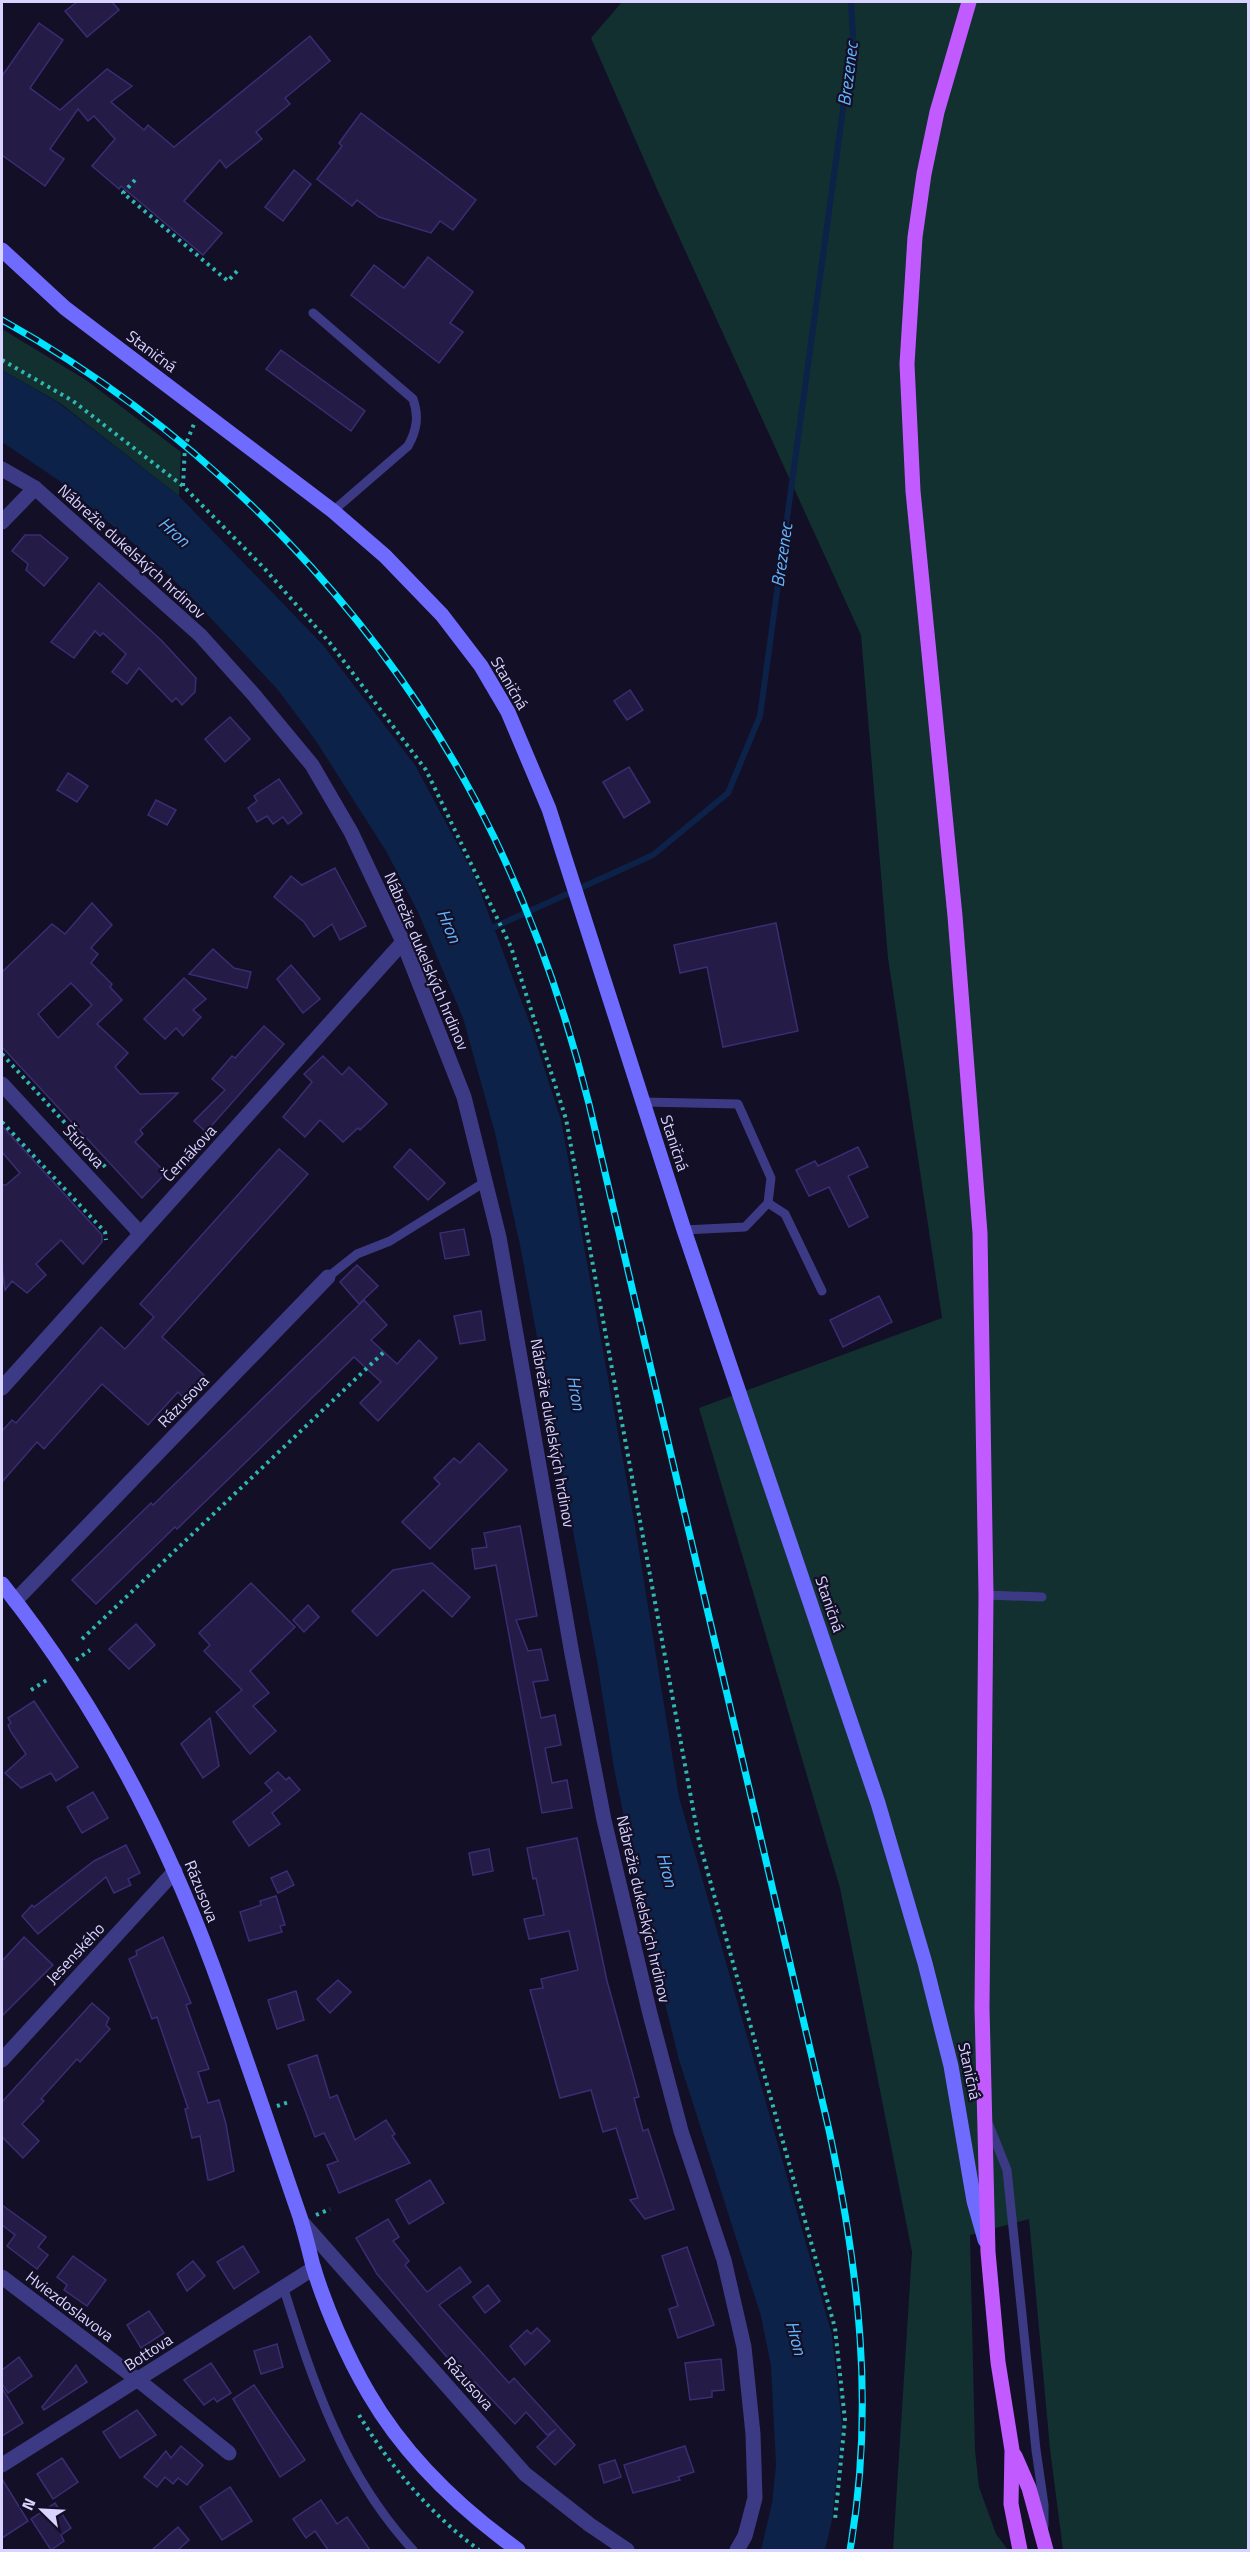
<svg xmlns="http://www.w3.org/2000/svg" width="1250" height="2552" viewBox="0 0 1250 2552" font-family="'Titillium Web',sans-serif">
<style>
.green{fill:#12302f}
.water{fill:#0c2248}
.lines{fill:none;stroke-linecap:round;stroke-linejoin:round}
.stream{stroke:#0c2248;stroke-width:6}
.building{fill:#241b47;stroke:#3b2d73;stroke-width:1.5;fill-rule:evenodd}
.path{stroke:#2fb8b0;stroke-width:4;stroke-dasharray:3 4.5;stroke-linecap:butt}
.lane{stroke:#3d3a85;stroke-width:9}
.street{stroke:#3d3a85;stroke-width:15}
.secondary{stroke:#6f6bff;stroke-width:15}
.primary{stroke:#c25bff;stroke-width:15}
.rail-casing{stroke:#00e5ff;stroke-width:7}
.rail{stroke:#130f26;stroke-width:4.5;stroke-dasharray:14;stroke-linecap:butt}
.labels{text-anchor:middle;stroke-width:4.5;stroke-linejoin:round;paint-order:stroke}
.street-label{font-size:16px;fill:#d9d4ff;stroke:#130f26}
.water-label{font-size:18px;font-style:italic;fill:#62b6ff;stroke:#130f26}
</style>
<rect width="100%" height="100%" fill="#130f26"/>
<!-- green -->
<g class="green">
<path d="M622 2H1248V2550H1063L1050 2449 1029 2219 970 2235 975 2450 979 2487 996 2534 1008 2550H893L912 2252 840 1888 699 1408 942 1318 888 958 861 635 657 189 591 38Z"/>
<path d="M2 329 86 380 181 452 179 496 60 403 2 370Z"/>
</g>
<!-- water -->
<path class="water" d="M2 370 59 403 179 496 323 645 415 765 474 875 529 1021 561 1120 635 1526 679 1797 832 2335 842 2425 832 2520 825 2550H761L772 2503 776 2465 771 2366 761 2316 679 2060 645 1922 614 1768 597 1661 520 1245 495 1133 463 1018 418 912 386 851 316 741 278 690 193 599 154 561 61 482 2 442Z"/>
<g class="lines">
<!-- stream -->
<path class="stream" d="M488 930 653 855 728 793 760 716 853 36 851 2"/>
</g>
<!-- building -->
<g class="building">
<path d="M77 2H112L119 10 87 37 65 11Z"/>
<path d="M39 23 63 40 30 88 60 110 107 69 132 86 111 102 144 130 148 125 174 147 310 36 330 61 285 98 290 104 256 132 262 139 226 168 220 160 184 201 222 233 203 255 121 186 119 189 92 166 115 139 94 116 88 121 78 109 50 149 64 159 45 186 2 155V76Z"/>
<path d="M361 113 476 200 453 230 440 221 431 233 379 217 357 200 352 206 317 179 342 146 339 143Z"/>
<path d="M294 170 311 184 283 221 265 207Z"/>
<path d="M428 257 473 292 450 323 463 332 439 363 351 295 374 265 404 288Z"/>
<path d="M281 350 365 411 351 431 266 369Z"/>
<path d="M25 535H40L68 558 44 586 26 570 28 564 12 551Z"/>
<path d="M99 583 162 641 196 678 195 692 182 705 176 698 172 702 139 668 127 684 112 672 126 654 103 633 100 636 95 631 74 658 51 642Z"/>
<path d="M630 690 643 710 627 720 614 701Z"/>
<path d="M230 717 250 739 225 762 205 739Z"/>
<path d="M629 767 650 802 624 818 603 782Z"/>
<path d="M68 773 88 786 77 802 57 790Z"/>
<path d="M279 779 302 813 288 824 283 817 273 824 267 816 257 822 248 808 257 801 254 796Z"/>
<path d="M156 800 176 810 167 825 148 815Z"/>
<path d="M335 868 366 926 340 940 332 924 314 937 304 922 274 897 291 876 302 885Z"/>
<path d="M92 903 112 925 91 948 98 954 91 963 112 984 110 987 122 1000 97 1024 128 1053 115 1067 140 1094 178 1093 140 1130 143 1134 135 1142 166 1173 142 1198 2 1047V972L52 924 65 934ZM71 983 92 1005 58 1038 38 1014Z"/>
<path d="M776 923 798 1031 723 1047 707 967 680 973 674 945Z"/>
<path d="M213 949 234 968 251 972 247 988 189 974Z"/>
<path d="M291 965 320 999 303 1013 277 979Z"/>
<path d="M184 978 206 999 193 1010 201 1017 183 1036 176 1028 165 1039 144 1019Z"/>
<path d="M264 1026 284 1044 206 1132 194 1121 225 1090 212 1079 232 1056 235 1058Z"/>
<path d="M323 1056 342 1075 349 1067 387 1104 360 1130 358 1128 343 1142 320 1120 305 1137 283 1117 312 1082 304 1074Z"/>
<path d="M2 1126 102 1235V1242L83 1264 61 1240 36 1264 46 1275 27 1293 12 1281 5 1290 2 1267V1185H6L20 1173 2 1152Z"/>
<path d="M858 1147 868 1167 848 1176 868 1217 849 1227 829 1187 809 1196 796 1170 815 1161 818 1166Z"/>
<path d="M279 1149 308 1174 162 1337 204 1375 184 1398 178 1392 148 1425 102 1384 44 1449 37 1442 2 1482V1431L12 1420 16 1423 101 1327 125 1349 154 1317 140 1304Z"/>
<path d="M410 1149 445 1183 428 1200 394 1167Z"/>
<path d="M464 1229 469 1255 445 1259 440 1233Z"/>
<path d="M357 1265 378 1286 359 1304 340 1282Z"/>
<path d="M879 1296 892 1322 843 1347 830 1320Z"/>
<path d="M364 1300 387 1325 371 1340 397 1364 419 1340 437 1358 378 1421 360 1403 381 1382 354 1357 177 1529 175 1527 96 1604 72 1580 151 1503 153 1505Z"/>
<path d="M481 1311 485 1340 460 1344 454 1316Z"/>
<path d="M479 1443 507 1470 430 1549 402 1522 440 1484 434 1478 454 1458 460 1463Z"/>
<path d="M520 1526 537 1616 516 1620 528 1651 541 1649 548 1680 533 1682 541 1718 555 1715 561 1745 545 1748 552 1783 567 1780 572 1808 542 1813 496 1565 475 1569 472 1549 487 1547 484 1533Z"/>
<path d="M432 1563 470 1597 452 1617 423 1590 377 1636 352 1611 393 1570Z"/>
<path d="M251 1583 295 1627 250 1671 269 1693 253 1706 276 1731 250 1754 216 1712 242 1690 204 1651 210 1645 199 1633Z"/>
<path d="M308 1605 319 1617 304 1632 293 1620Z"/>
<path d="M136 1624 155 1645 129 1669 109 1649Z"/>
<path d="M34 1701 78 1767 56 1781 51 1773 21 1788 5 1773 26 1754 11 1732 8 1725 11 1723 8 1718Z"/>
<path d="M210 1718 219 1766 203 1778 181 1744Z"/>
<path d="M278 1772 286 1780 289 1777 300 1790 272 1813 280 1824 249 1846 233 1822 272 1791 265 1783Z"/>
<path d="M93 1792 108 1818 82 1833 67 1807Z"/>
<path d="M577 1838 607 1981 639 2097 634 2098 643 2131 648 2129 674 2209 645 2219 630 2200 638 2198 616 2128 603 2132 591 2090 560 2098 530 1990 543 1988 541 1979 578 1970 569 1931 529 1939 524 1919 544 1915 536 1878 533 1879 527 1848Z"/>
<path d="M126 1845 140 1873 128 1879 131 1885 114 1893 106 1877 38 1934 22 1916 32 1905 34 1907 94 1861Z"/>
<path d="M489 1849 493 1871 473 1875 469 1853Z"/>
<path d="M287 1871 294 1885 278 1893 271 1878Z"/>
<path d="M276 1896 285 1925 280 1926 282 1932 249 1941 240 1912 261 1905 260 1901Z"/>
<path d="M24 1937 53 1965 2 2016V1961Z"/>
<path d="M163 1937 191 2003 186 2005 209 2069 198 2072 208 2103 219 2100 226 2124 234 2171 211 2180H208L200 2136 192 2138 185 2109 188 2108 157 2017 152 2019 129 1959 137 1955 136 1951Z"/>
<path d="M338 1980 351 1992 330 2013 317 1999Z"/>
<path d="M296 1991 304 2020 277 2029 268 2000Z"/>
<path d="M92 2003 109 2018 106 2025 110 2029 80 2062 77 2059 41 2099 44 2101 22 2124 39 2141 23 2158 2 2137V2102Z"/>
<path d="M317 2055 330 2098 337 2095 355 2140 386 2120 395 2134 392 2136 410 2163 339 2193 327 2165 338 2161 324 2133 315 2137 288 2065Z"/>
<path d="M430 2180 444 2203 409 2224 396 2200Z"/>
<path d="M2 2205 46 2237 38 2247 48 2255 37 2269 7 2246 15 2235 2 2225Z"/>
<path d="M388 2219 399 2237 393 2241 409 2261 405 2265 427 2292 460 2267 471 2282 439 2305 509 2383 514 2378 575 2445 555 2465 537 2447 556 2429 547 2435 526 2412 515 2424 475 2382 474 2384 445 2355 377 2274 356 2238Z"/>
<path d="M243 2246 259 2272 234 2289 217 2262Z"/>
<path d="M687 2247 714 2325 678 2338 669 2309 678 2306 662 2256Z"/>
<path d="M73 2256 106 2280 87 2306 64 2290 67 2285 57 2277Z"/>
<path d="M193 2261 205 2276 187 2291 177 2274Z"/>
<path d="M488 2285 500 2301 485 2313 473 2297Z"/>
<path d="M149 2311 164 2333 141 2348 127 2325Z"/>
<path d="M537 2328 550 2341 525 2365 510 2346 527 2330 531 2334Z"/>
<path d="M277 2344 283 2367 261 2374 254 2351Z"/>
<path d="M19 2357 32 2376 8 2393 2 2384V2370Z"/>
<path d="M721 2359 724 2390 712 2391V2397L690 2400 685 2363Z"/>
<path d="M211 2363 231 2393 217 2402 214 2398 204 2405 184 2380Z"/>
<path d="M76 2365 87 2382 44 2410 42 2407Z"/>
<path d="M254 2385 305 2460 280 2477 233 2399Z"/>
<path d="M2 2388 23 2423 2 2436Z"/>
<path d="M137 2410 156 2435 120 2458 103 2432Z"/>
<path d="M181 2446 203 2465 187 2485 178 2478 173 2484 165 2477 157 2487 144 2477 166 2451 171 2458Z"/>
<path d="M685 2446 694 2472 678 2477 680 2480 633 2493 624 2465Z"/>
<path d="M62 2458 78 2482 53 2499 37 2474Z"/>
<path d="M615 2460 621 2477 604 2483 599 2465Z"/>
<path d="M2 2479 28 2521 2 2538Z"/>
<path d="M230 2487 252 2521 222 2540 200 2507Z"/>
<path d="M321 2500 337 2524 347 2517 370 2550H328L315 2531 306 2538 293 2519Z"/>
<path d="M55 2503 71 2528 61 2535 64 2541 51 2550 31 2519Z"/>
<path d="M178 2527 189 2540 178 2550H152Z"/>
</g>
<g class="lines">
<!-- path -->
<g class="path">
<path d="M135 180 123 193 228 281 239 269"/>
<path d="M2 360 73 401 183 486 264 568 330 643 426 770 511 947 566 1119 699 1841 835 2328 845 2420 835 2520"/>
<path d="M183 486 185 446 194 424"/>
<path d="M2 1054 108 1170"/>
<path d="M2 1122 105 1232 106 1240"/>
<path d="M82 1639 386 1350"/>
<path d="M76 1660 90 1650"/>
<path d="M31 1690 50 1678"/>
<path d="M277 2106 289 2102"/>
<path d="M316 2215 330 2209"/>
<path d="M359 2415C390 2466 430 2514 479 2550"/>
</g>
<!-- lane -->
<g class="lane">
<path d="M313 313 413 399C419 416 417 430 408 446L333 511"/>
<path d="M643 1102 738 1104 771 1178 768 1203 745 1227 684 1230"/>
<path d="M768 1203 785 1214 822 1291"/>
<path d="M328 1277 357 1254 390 1241 485 1182"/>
<path d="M986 1595 1042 1597"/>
<path d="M989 2125 1007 2170 1036 2450 1044 2505V2526"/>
<path d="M283 2286C313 2383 343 2474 413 2550"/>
</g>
<!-- street -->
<g class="street">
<path d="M2 469 35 488 200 635 254 695 312 765 351 832 403 942 464 1097 499 1237 572 1654 604 1820 650 2014 681 2131 724 2260 744 2347 753 2434 755 2498 745 2536 737 2550"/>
<path d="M2 522 35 488"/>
<path d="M2 1084 140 1233"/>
<path d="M2 1388 403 942"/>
<path d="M15 1601 328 1277"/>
<path d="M2 2060 175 1871"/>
<path d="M301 2221 525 2474 590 2525 627 2550"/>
<path d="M2 2277 138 2380 229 2453"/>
<path d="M2 2465 314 2268"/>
</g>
<!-- secondary -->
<g class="secondary">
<path d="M2 250 65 308 333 511 385 556 442 615 481 666 508 712 549 809 684 1230 878 1803 925 1963 951 2066 974 2201 985 2240"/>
<path d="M2 1584C92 1697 162 1829 212 1964 243 2048 271 2133 300 2217 305 2233 309 2250 313 2266 325 2306 347 2357 369 2394 405 2456 461 2509 518 2550"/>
</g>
<!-- primary -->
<g class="primary">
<path d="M969 2 937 112 924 174 915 237 907 364 913 491 955 916 980 1233 986 1595 982 2008 988 2252 998 2362 1012 2450 1011 2504 1020 2550"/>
<path d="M1015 2456 1029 2488 1046 2550"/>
</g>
<!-- rail casing -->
<g class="rail-casing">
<path id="rail" d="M2 320C210 436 390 621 494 837 535 923 566 1012 589 1104L829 2130C859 2271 875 2407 850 2550"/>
</g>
<!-- rail -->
<use href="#rail" class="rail"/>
</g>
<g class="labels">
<!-- street labels -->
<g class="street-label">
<text transform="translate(152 351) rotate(37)" y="6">Staničná</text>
<text transform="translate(132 551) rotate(42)" y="6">Nábrežie dukelských hrdinov</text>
<text transform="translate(510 683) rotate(60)" y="6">Staničná</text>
<text transform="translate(427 961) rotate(67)" y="6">Nábrežie dukelských hrdinov</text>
<text transform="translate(675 1143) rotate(72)" y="6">Staničná</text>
<text transform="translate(84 1146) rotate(47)" y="6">Štúrova</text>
<text transform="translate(189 1153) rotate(-47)" y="6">Černákova</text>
<text transform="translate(183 1401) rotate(-46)" y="6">Rázusova</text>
<text transform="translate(553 1433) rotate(80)" y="6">Nábrežie dukelských hrdinov</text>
<text transform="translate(830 1604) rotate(71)" y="6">Staničná</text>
<text transform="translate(202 1891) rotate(68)" y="6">Rázusova</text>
<text transform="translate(644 1909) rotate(77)" y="6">Nábrežie dukelských hrdinov</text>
<text transform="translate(75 1953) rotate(-47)" y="6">Jesenského</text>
<text transform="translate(970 2071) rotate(78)" y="6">Staničná</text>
<text transform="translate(70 2306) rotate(37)" y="6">Hviezdoslavova</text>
<text transform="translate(148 2352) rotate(-33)" y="6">Bottova</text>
<text transform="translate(469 2383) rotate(48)" y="6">Rázusova</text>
</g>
<!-- water labels -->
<g class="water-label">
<text transform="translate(848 74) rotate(-83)" y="6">Brezenec</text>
<text transform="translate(174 532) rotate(42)" y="6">Hron</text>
<text transform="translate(782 555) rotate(-82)" y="6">Brezenec</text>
<text transform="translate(449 926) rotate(67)" y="6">Hron</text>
<text transform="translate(576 1393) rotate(80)" y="6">Hron</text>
<text transform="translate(667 1870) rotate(75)" y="6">Hron</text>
<text transform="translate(796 2338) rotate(75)" y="6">Hron</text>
</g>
</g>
<!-- border -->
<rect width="1250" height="2552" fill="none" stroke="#d9d4ff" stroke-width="6"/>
<!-- north arrow -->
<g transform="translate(42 2510) rotate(294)" stroke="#130f26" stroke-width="4.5" paint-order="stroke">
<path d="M0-4.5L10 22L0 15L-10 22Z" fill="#d9d4ff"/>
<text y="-9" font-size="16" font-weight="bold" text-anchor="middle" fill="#d9d4ff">N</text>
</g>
</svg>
